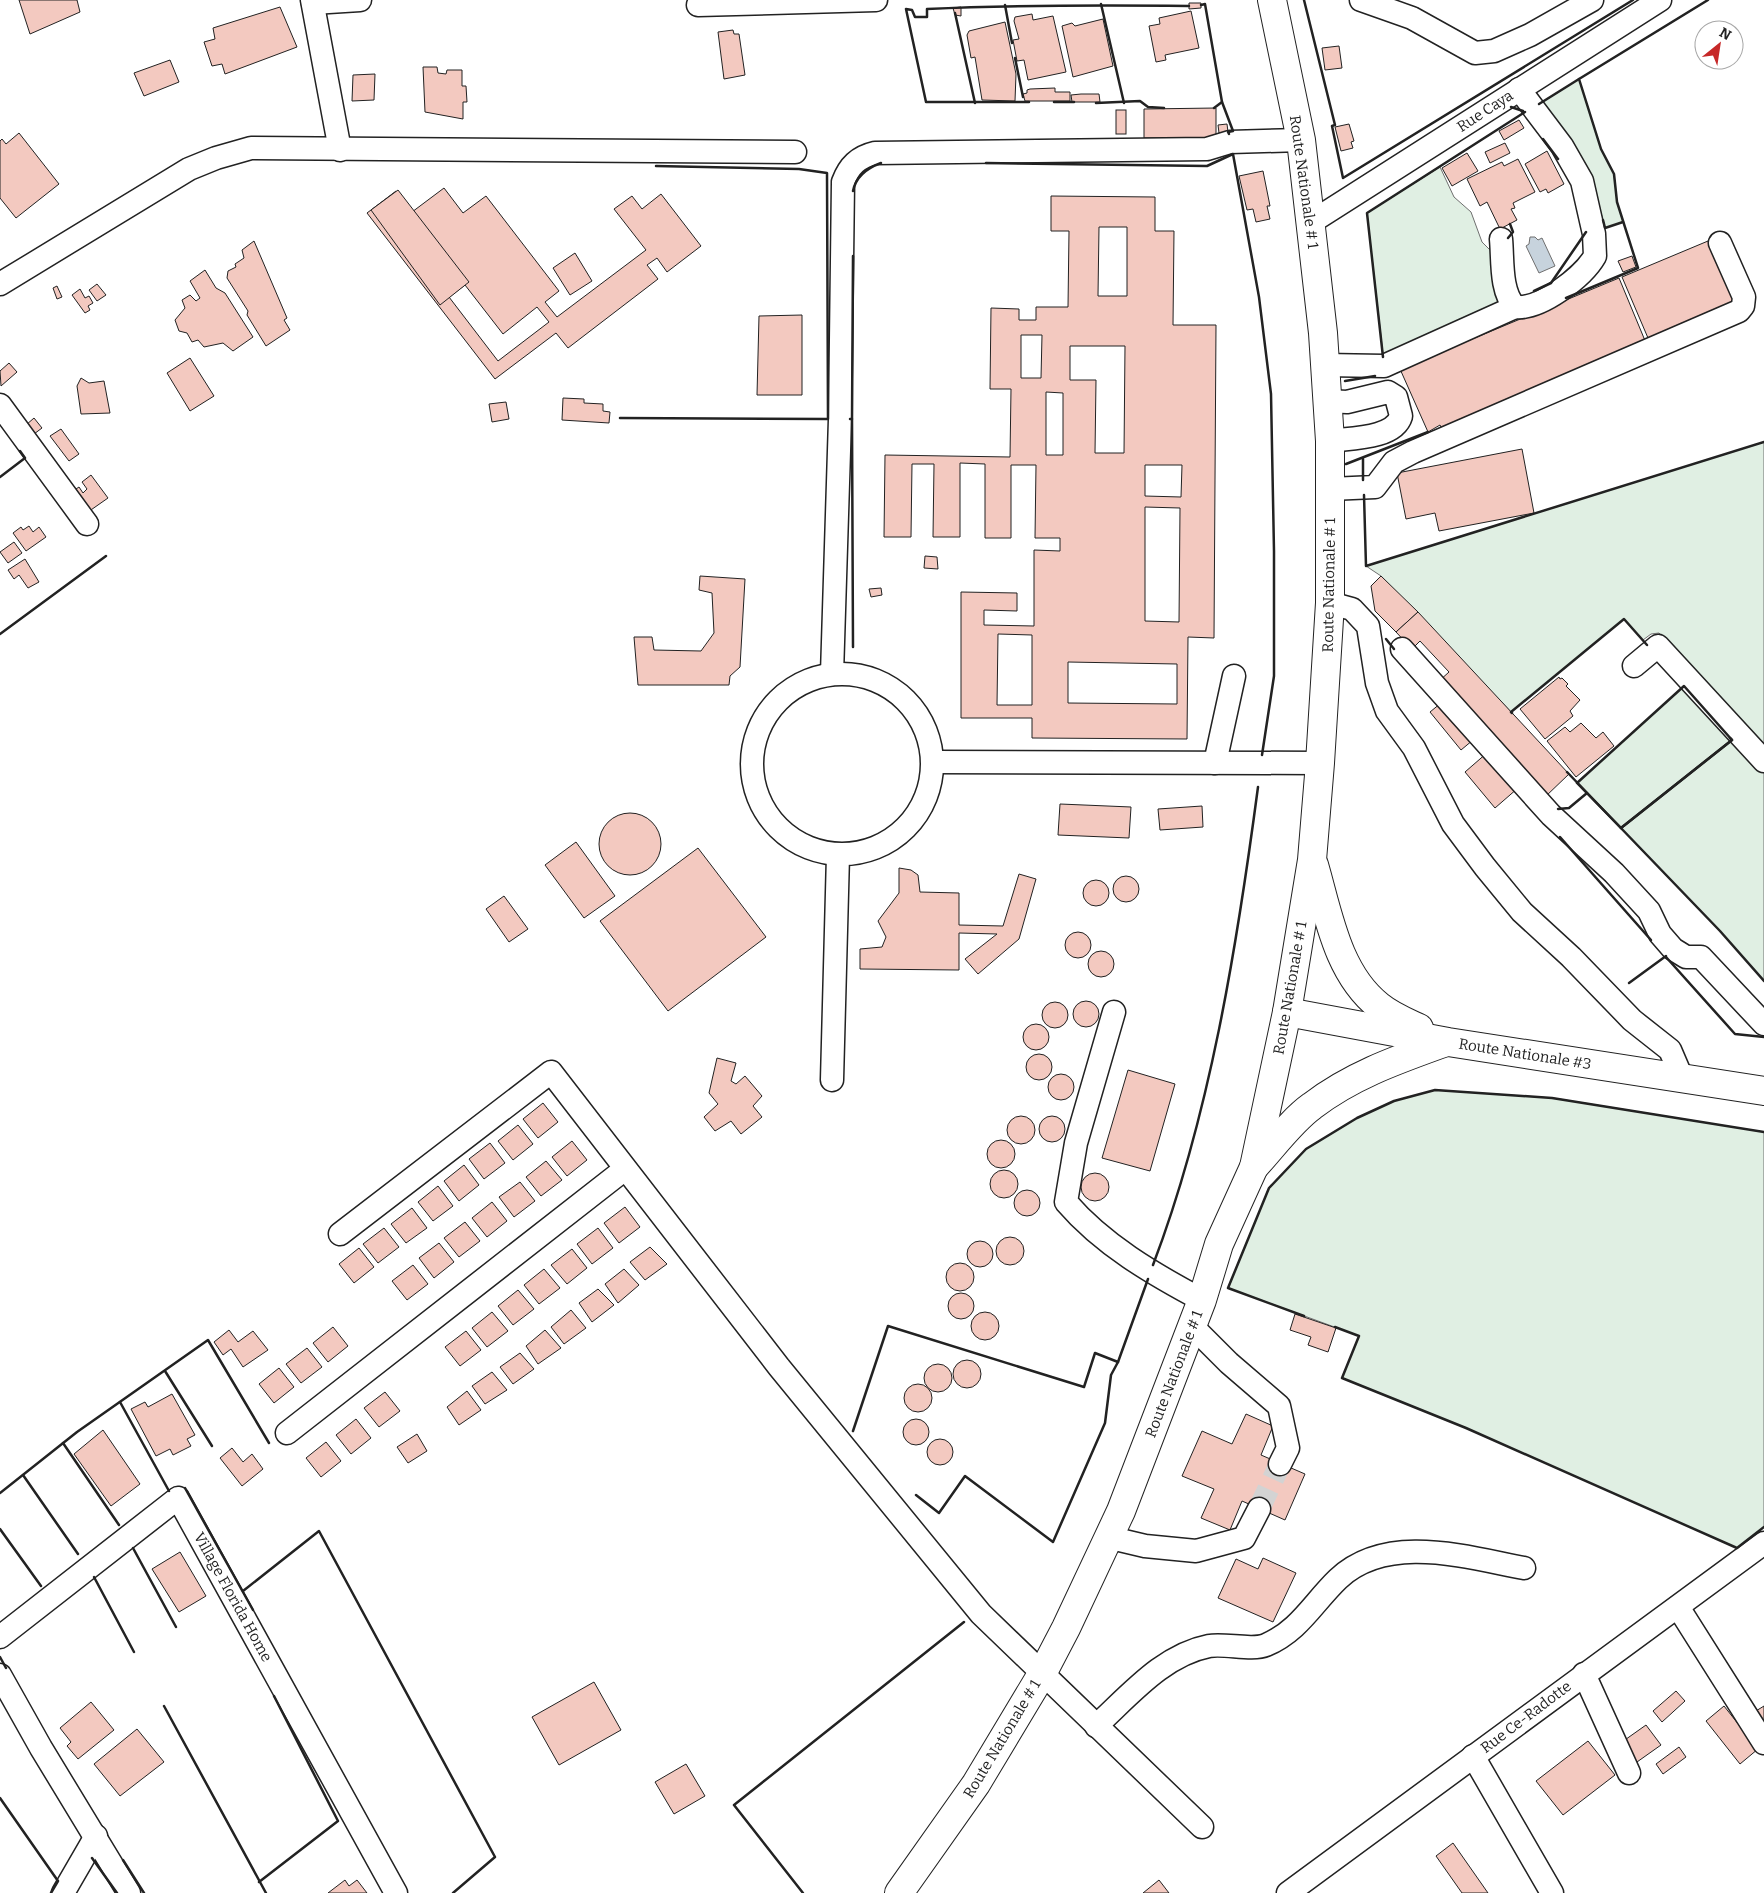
<svg xmlns="http://www.w3.org/2000/svg" width="1764" height="1893" viewBox="0 0 1764 1893" font-family="Bitter,serif">
<style>
.green{fill:#e0efe3;stroke:#6f6f6f}
.water{fill:#c7d3dd;stroke:#6f6f6f}
.building{fill:#f3c9c0;stroke:#222;fill-rule:evenodd}
.lines{fill:none;stroke-linecap:round;stroke-linejoin:round}
.minor-tunnel{stroke:#d3d3d3;stroke-width:22;stroke-dasharray:22 11;stroke-linecap:butt}
.minor-casing{stroke:#222;stroke-width:25}
.major-casing{stroke:#222;stroke-width:30}
.minor{stroke:#fff;stroke-width:22}
.major{stroke:#fff;stroke-width:28}
.wall{stroke:#222;stroke-width:2.5}
.labels{text-anchor:middle;stroke-width:4;stroke-linejoin:round;paint-order:stroke}
.street-label{font-size:15px;fill:#222;stroke:#fff}
</style>
<rect width="100%" height="100%" fill="#fff"/>
<!-- green -->
<g class="green">
<path d="M1579 79 1601 149 1614 174 1617 202 1623 222 1605 228 1595 190 1538 105Z"/>
<path d="M1440 167 1454 197 1471 212 1482 242 1494 254 1500 301 1491 310 1383 354 1367 213Z"/>
<path d="M1764 442V748L1659 633 1651 634 1643 640 1624 619 1511 712 1381 576 1366 566Z"/>
<path d="M1684 686 1764 772V981L1720 931 1577 783Z"/>
<path d="M1435 1090 1553 1098 1764 1132V1527L1737 1548 1466 1428 1342 1378 1359 1336 1228 1288 1269 1188 1306 1149 1357 1118 1394 1101Z"/>
</g>
<!-- water -->
<path class="water" d="M1530 237H1535L1538 240 1542 238 1555 266 1539 273 1526 246 1529 244Z"/>
<!-- building -->
<g class="building">
<path d="M19 0H77L80 12 30 34Z"/>
<path d="M1189 3H1201V8L1189 9Z"/>
<path d="M280 7 297 47 225 74 222 64 212 66 204 42 215 39 213 28Z"/>
<path d="M961 7V16L955 15 953 8Z"/>
<path d="M1191 11 1199 48 1165 55 1166 60 1156 62 1149 26 1160 24 1159 18Z"/>
<path d="M1032 14 1033 20 1053 16 1066 72 1028 80 1024 60 1017 61 1013 40 1019 39 1014 21 1015 17Z"/>
<path d="M1103 19 1113 66 1073 77 1062 26 1072 23 1075 26Z"/>
<path d="M1005 22 1016 74 1015 101 982 100 975 57 971 58 967 35 969 31Z"/>
<path d="M733 30 734 34H739L745 75 724 79 718 32Z"/>
<path d="M1339 46 1342 68 1325 70 1322 48Z"/>
<path d="M170 60 179 82 144 96 134 73Z"/>
<path d="M423 67H437L438 73 446 74 447 70H462V86H466L467 102H463V119L425 112Z"/>
<path d="M375 74 374 100 352 101 353 75Z"/>
<path d="M1055 88V92H1070V101H1025L1023 94 1027 93V90L1030 89Z"/>
<path d="M1081 94H1099L1100 102H1072L1071 95Z"/>
<path d="M1216 108V138H1144V109Z"/>
<rect x="1116" y="110" width="10" height="24"/>
<path d="M1519 120 1524 128 1504 140 1499 131Z"/>
<path d="M1227 124 1228 132 1219 133 1218 125Z"/>
<path d="M1349 124 1354 141 1351 142 1353 148 1341 151 1335 127Z"/>
<path d="M19 133 59 184 16 218 0 198V141L2 139 6 144Z"/>
<path d="M1505 143 1510 153 1490 163 1485 152Z"/>
<path d="M1547 151 1564 184 1548 193 1546 189 1540 192 1525 164Z"/>
<path d="M1467 153 1478 171 1452 186 1442 168Z"/>
<path d="M1518 159 1535 192 1513 203 1515 208 1511 209 1517 220 1500 229 1487 202 1480 206 1467 179 1502 162 1504 166Z"/>
<path d="M1263 171 1270 206H1267L1270 219 1256 222 1253 209 1247 210 1239 176Z"/>
<path d="M444 188 463 213 486 196 559 291 545 302 557 317 646 250 614 209 632 196 642 209 661 194 701 246 667 272 657 258 647 265 658 279 568 348 556 333 495 379 367 213 396 191 412 212ZM465 285 503 334 537 307 549 322 498 361 449 297Z"/>
<path d="M398 190 469 282 440 305 371 210Z"/>
<path d="M1051 196 1155 197V231H1174L1173 325H1216L1214 638 1188 637 1187 739 1032 738V718H961V592L1017 593V611L984 610V625L1034 626V550L1060 551V538H1035L1036 465H1011V538H985V464L960 463V537H933L934 464H912L911 537H884L885 455 1010 457 1011 389H990L991 308 1019 309V320H1036V307H1068L1069 231H1051ZM1099 227H1127V296H1098ZM1021 335H1042L1041 378H1021ZM1070 346H1125L1124 453H1095L1096 380H1070ZM1046 392 1063 393V455H1046ZM1145 465H1182L1181 497 1145 496ZM1145 507 1180 508 1179 622 1145 621ZM998 634 1032 635V705H997ZM1068 662 1177 664V704L1068 703Z"/>
<path d="M254 241 287 318 284 320 290 330 266 346 247 315 248 311 227 278 228 271 236 267 235 264 244 258 242 250Z"/>
<path d="M1708 241 1734 302 1648 338 1622 277Z"/>
<path d="M575 253 592 281 570 295 553 268Z"/>
<path d="M1632 256 1636 267 1623 272 1618 261Z"/>
<path d="M205 270 216 288 225 293 253 337 233 351 223 343 204 347 198 340 192 342 187 333 179 331 175 320 185 308 182 300 190 295 196 301 200 298 190 281Z"/>
<path d="M1619 278 1646 343 1442 429 1440 425 1428 432 1400 369Z"/>
<path d="M97 284 106 295 97 301 89 290Z"/>
<path d="M57 286 62 297 57 299 53 288Z"/>
<path d="M80 289 85 298 89 296 93 303 88 306 90 310 85 313 72 295Z"/>
<path d="M802 315V395H757L759 316Z"/>
<path d="M190 358 214 396 190 411 167 373Z"/>
<path d="M9 363 17 372 1 386 0 371Z"/>
<path d="M81 378 89 383 104 381 110 413 81 414 77 386Z"/>
<path d="M563 398 584 399V403L603 404V411L610 412 609 423 562 420Z"/>
<path d="M506 402 509 419 492 422 489 404Z"/>
<path d="M34 418 42 428 34 434 26 425Z"/>
<path d="M61 429 79 454 69 461 50 436Z"/>
<path d="M1522 449 1534 513 1439 531 1435 513 1406 519 1397 473Z"/>
<path d="M91 475 108 498 88 512 70 493 79 487 83 493 87 489 82 482Z"/>
<path d="M29 526 33 532 39 527 46 537 26 551 13 533 21 527 23 530Z"/>
<path d="M14 542 22 553 8 563 0 552Z"/>
<path d="M925 556 937 557 938 569 924 568Z"/>
<path d="M25 559 39 582 28 588 19 575 14 579 8 570Z"/>
<path d="M700 576 745 579 740 667 730 676 729 685H638L634 637H652L654 650 701 651 714 633 712 593 699 590Z"/>
<path d="M1381 576 1418 612 1396 632 1375 611 1371 586Z"/>
<path d="M881 588 882 595 871 597 869 589Z"/>
<path d="M1418 612 1569 774 1545 797 1439 681 1449 672 1420 641 1412 649 1396 632Z"/>
<path d="M1559 677 1560 679 1562 678 1568 684 1566 686 1580 700 1570 711 1573 716 1545 739 1520 709Z"/>
<path d="M1441 703 1473 740 1461 750 1430 712Z"/>
<path d="M1581 723 1596 738 1603 732 1614 746 1576 777 1547 741 1565 727 1570 732Z"/>
<path d="M1488 752 1518 788 1495 808 1465 772Z"/>
<path d="M1060 804 1131 807 1129 838 1058 835Z"/>
<path d="M1202 806 1203 827 1160 830 1158 809Z"/>
<circle cx="630" cy="844" r="31"/>
<path d="M576 842 615 896 584 918 545 865Z"/>
<path d="M698 848 766 937 668 1011 600 921Z"/>
<path d="M899 868 911 870 918 875 920 892 959 893V925L1003 926 1019 874 1036 879 1019 939 978 974 965 959 997 934 959 933V970L860 969V949L882 947 886 937 878 921 899 893Z"/>
<circle cx="1126" cy="889" r="13"/>
<circle cx="1096" cy="893" r="13"/>
<path d="M504 896 528 929 509 942 486 909Z"/>
<circle cx="1078" cy="945" r="13"/>
<circle cx="1101" cy="964" r="13"/>
<circle cx="1086" cy="1014" r="13"/>
<circle cx="1055" cy="1015" r="13"/>
<circle cx="1036" cy="1037" r="13"/>
<circle cx="1039" cy="1067" r="13"/>
<path d="M717 1058 736 1063 731 1081 736 1084 745 1076 762 1096 753 1106 762 1117 741 1134 731 1121 715 1131 704 1117 718 1104 709 1093Z"/>
<path d="M1128 1070 1175 1084 1150 1171 1102 1158Z"/>
<circle cx="1061" cy="1087" r="13"/>
<path d="M543 1103 558 1122 538 1138 523 1119Z"/>
<circle cx="1021" cy="1130" r="14"/>
<circle cx="1052" cy="1129" r="13"/>
<path d="M518 1125 533 1144 513 1160 498 1141Z"/>
<circle cx="1001" cy="1154" r="14"/>
<path d="M572 1141 587 1160 567 1176 552 1157Z"/>
<path d="M490 1143 505 1163 484 1179 469 1159Z"/>
<path d="M546 1161 562 1180 541 1196 526 1177Z"/>
<path d="M464 1165 479 1185 459 1201 444 1181Z"/>
<circle cx="1004" cy="1184" r="14"/>
<circle cx="1095" cy="1187" r="14"/>
<path d="M520 1182 535 1201 514 1217 499 1197Z"/>
<path d="M438 1186 453 1206 433 1221 418 1202Z"/>
<circle cx="1027" cy="1203" r="13"/>
<path d="M492 1202 507 1221 487 1237 472 1218Z"/>
<path d="M625 1207 640 1227 619 1243 604 1223Z"/>
<path d="M412 1208 427 1228 406 1243 391 1224Z"/>
<path d="M465 1222 480 1241 459 1257 444 1238Z"/>
<path d="M384 1228 399 1247 378 1263 363 1244Z"/>
<path d="M598 1228 613 1248 592 1264 577 1244Z"/>
<circle cx="1010" cy="1251" r="14"/>
<circle cx="980" cy="1254" r="13"/>
<path d="M439 1243 454 1262 434 1278 419 1258Z"/>
<path d="M650 1247 667 1264 645 1280 630 1262Z"/>
<path d="M359 1248 374 1267 354 1283 339 1264Z"/>
<path d="M572 1249 587 1268 567 1284 551 1265Z"/>
<circle cx="960" cy="1277" r="14"/>
<path d="M413 1265 428 1284 407 1300 392 1281Z"/>
<path d="M544 1269 560 1288 539 1304 524 1285Z"/>
<path d="M624 1269 639 1285 618 1303 605 1284Z"/>
<path d="M598 1289 614 1305 592 1322 579 1303Z"/>
<path d="M518 1290 534 1309 513 1325 498 1306Z"/>
<circle cx="961" cy="1306" r="13"/>
<path d="M571 1310 586 1328 564 1344 551 1327Z"/>
<path d="M492 1312 508 1331 487 1347 472 1328Z"/>
<circle cx="985" cy="1326" r="14"/>
<path d="M1295 1314 1336 1328 1328 1352 1308 1345 1311 1337 1290 1330Z"/>
<path d="M333 1327 348 1346 328 1362 313 1343Z"/>
<path d="M229 1330 238 1342 253 1331 268 1350 243 1367 231 1349 223 1355 214 1342Z"/>
<path d="M545 1330 561 1348 538 1364 526 1346Z"/>
<path d="M466 1331 481 1350 460 1366 445 1347Z"/>
<path d="M307 1348 322 1367 301 1383 286 1364Z"/>
<path d="M520 1353 534 1369 513 1384 500 1367Z"/>
<circle cx="967" cy="1374" r="14"/>
<circle cx="938" cy="1378" r="14"/>
<path d="M279 1368 294 1387 274 1403 259 1384Z"/>
<path d="M492 1372 507 1390 485 1404 472 1386Z"/>
<circle cx="918" cy="1398" r="14"/>
<path d="M467 1391 481 1410 459 1425 447 1407Z"/>
<path d="M385 1392 400 1411 379 1427 364 1408Z"/>
<path d="M172 1394 195 1435 187 1439 191 1446 173 1455 170 1449 156 1456 131 1409 145 1402 148 1407Z"/>
<path d="M1246 1414 1273 1426 1261 1455 1305 1474 1285 1520 1242 1501 1230 1530 1201 1518 1214 1489 1182 1476 1202 1431 1232 1444Z"/>
<circle cx="916" cy="1432" r="13"/>
<path d="M356 1419 371 1438 351 1454 336 1435Z"/>
<path d="M103 1430 140 1484 111 1506 74 1454Z"/>
<path d="M417 1434 427 1451 408 1463 397 1447Z"/>
<circle cx="940" cy="1452" r="13"/>
<path d="M326 1442 341 1461 321 1477 306 1458Z"/>
<path d="M232 1448 243 1462 252 1454 263 1469 242 1486 220 1458Z"/>
<path d="M180 1552 206 1596 179 1612 152 1569Z"/>
<path d="M1263 1558 1296 1573 1273 1622 1218 1598 1236 1559 1258 1569Z"/>
<path d="M594 1682 621 1730 559 1765 532 1717Z"/>
<path d="M1676 1691 1685 1701 1662 1722 1653 1711Z"/>
<path d="M91 1702 114 1730 78 1759 67 1746 71 1742 60 1728Z"/>
<path d="M1724 1706 1758 1749 1740 1764 1706 1721Z"/>
<path d="M1764 1706V1734L1751 1714Z"/>
<path d="M1646 1725 1661 1745 1637 1762 1622 1742Z"/>
<path d="M137 1729 164 1762 120 1796 94 1764Z"/>
<path d="M1588 1741 1615 1775 1563 1815 1536 1781Z"/>
<path d="M1679 1747 1686 1757 1663 1774 1656 1764Z"/>
<path d="M686 1764 705 1796 674 1814 655 1782Z"/>
<path d="M1453 1843 1488 1893H1462L1436 1856Z"/>
<path d="M345 1880 349 1886 357 1880 367 1893H328Z"/>
<path d="M1159 1880 1169 1893H1143Z"/>
</g>
<g class="lines">
<!-- minor-tunnel -->
<path class="minor-tunnel" d="M1259 1509 1280 1464"/>
<!-- minor casing -->
<g class="minor-casing">
<g id="minor">
<path d="M312 0 340 150"/>
<path d="M1361 0 1412 18 1475 53 1494 51 1530 35 1592 0"/>
<path d="M313 3 360 0"/>
<path d="M698 5 876 0"/>
<path d="M1310 223 1660 0"/>
<path d="M1501 239C1503 260 1500 291 1515 307 1540 310 1583 277 1595 256L1594 234 1582 181 1562 146 1519 89"/>
<path d="M0 284 189 169 216 158 251 148 795 152"/>
<path d="M1325 365 1384 366 1515 307"/>
<path d="M1326 401 1347 402 1388 392 1396 397 1401 416C1394 439 1350 438 1330 441"/>
<path d="M0 405 87 524"/>
<path d="M1330 489 1375 487 1394 462 1413 452 1739 311 1743 306 1744 297 1720 243"/>
<path d="M1330 603 1352 609 1368 626 1377 683 1387 711 1414 748 1453 824 1485 867 1522 912 1571 957 1632 1020 1670 1050 1682 1078"/>
<path d="M1402 649 1551 815 1614 873 1649 911 1660 934 1673 949 1686 957H1701L1764 1024"/>
<path d="M1634 666 1658 646 1764 761"/>
<circle cx="842" cy="764" r="90"/>
<path d="M832 674 840 419 843 182C849 166 858 157 875 153L1207 149 1230 142 1301 140"/>
<path d="M933 762 1320 763"/>
<path d="M1215 763 1234 676"/>
<path d="M1114 1012 1076 1143 1066 1202C1103 1245 1153 1274 1202 1300"/>
<path d="M832 1080 838 855"/>
<path d="M340 1234 551 1072 779 1367 981 1614 1202 1827"/>
<path d="M1191 1325 1229 1363 1279 1406 1288 1448 1280 1464"/>
<path d="M287 1433 625 1169"/>
<path d="M1107 1537 1145 1546 1196 1551 1244 1538 1259 1509"/>
<path d="M1678 1607 1764 1743"/>
<path d="M0 1637 178 1498 396 1893"/>
<path d="M1584 1674 1629 1773"/>
<path d="M0 1675 41 1748 129 1893"/>
<path d="M1096 1726C1130 1695 1163 1655 1209 1646 1225 1643 1252 1651 1266 1645 1299 1631 1313 1603 1338 1579 1387 1533 1465 1557 1524 1568"/>
<path d="M1473 1756 1552 1893"/>
<path d="M63 1893 96 1836"/>
<path d="M1288 1893 1764 1543"/>
</g>
</g>
<!-- major casing -->
<g class="major-casing">
<g id="major">
<path d="M1314 865C1328 913 1337 973 1379 1006 1391 1016 1406 1022 1419 1028"/>
<path d="M1287 1012 1448 1042 1764 1091"/>
<path d="M1254 1167C1272 1148 1291 1121 1312 1106 1352 1075 1399 1059 1446 1042"/>
<path d="M899 1893 976 1784 1042 1674 1066 1628 1121 1511 1202 1300 1219 1244 1254 1167 1287 1012 1312 860 1320 763 1330 603V441L1323 333 1301 140 1272 0"/>
</g>
</g>
<!-- minor -->
<use href="#minor" class="minor"/>
<!-- major -->
<use href="#major" class="major"/>
<!-- wall -->
<g class="wall">
<path d="M1304 0 1335 125 1332 126 1343 178 1633 0"/>
<path d="M1101 4 1124 103"/>
<path d="M1005 5 1012 43"/>
<path d="M1201 5 1205 4 1222 102 1233 131 1228 132 1229 134"/>
<path d="M955 13 975 103"/>
<path d="M1015 58 1023 97"/>
<path d="M1029 102H926L906 9 912 10 915 17H927V9C1015 5 1102 5 1189 6"/>
<path d="M1054 102H1074"/>
<path d="M1096 103 1140 101 1148 107 1164 108"/>
<path d="M1539 104 1579 79"/>
<path d="M1511 107 1523 111"/>
<path d="M1214 108 1222 102"/>
<path d="M1543 139 1558 159"/>
<path d="M986 163 1207 166 1233 154 1259 297 1271 394 1274 551V676L1262 755"/>
<path d="M853 191C856 176 867 168 881 163"/>
<path d="M1603 220 1605 228 1623 222"/>
<path d="M1508 238 1513 232 1510 224"/>
<path d="M1534 291 1551 283 1586 232"/>
<path d="M1566 298 1638 268 1617 202 1614 174 1601 149 1579 79 1708 0"/>
<path d="M1383 357 1367 213 1525 112"/>
<path d="M1345 381 1375 376"/>
<path d="M620 418 828 419 827 173 799 169 656 166"/>
<path d="M850 419H852L853 647"/>
<path d="M852 419 853 256"/>
<path d="M1363 459V480"/>
<path d="M1346 464 1428 432"/>
<path d="M0 477 25 458 20 451"/>
<path d="M1364 495 1366 566 1764 442"/>
<path d="M0 634 106 556"/>
<path d="M1386 639 1394 649"/>
<path d="M1684 686 1732 740 1621 828 1577 783Z"/>
<path d="M1512 713 1511 712 1624 619 1647 645"/>
<path d="M1567 772 1720 931 1764 981"/>
<path d="M1558 809 1569 808 1587 793"/>
<path d="M1621 828 1732 740 1730 738"/>
<path d="M1560 837 1651 940"/>
<path d="M1666 957 1735 1034 1764 1037"/>
<path d="M1629 983 1666 956"/>
<path d="M1153 1265C1210 1115 1237 946 1258 787"/>
<path d="M1304 1316 1228 1288 1269 1188 1306 1149 1357 1118 1394 1101 1435 1090 1552 1098 1764 1132"/>
<path d="M1335 1327 1359 1336 1342 1378 1466 1428 1737 1548 1764 1527"/>
<path d="M1118 1362 1148 1279"/>
<path d="M165 1371 212 1446"/>
<path d="M120 1402 169 1491"/>
<path d="M853 1431 888 1326 1084 1387 1095 1353 1118 1362 1111 1375 1105 1423 1053 1542 965 1476 939 1513 916 1495"/>
<path d="M63 1443 119 1525"/>
<path d="M23 1475 78 1554"/>
<path d="M185 1488 253 1610"/>
<path d="M0 1493 77 1432 208 1340 269 1443"/>
<path d="M0 1529 41 1586"/>
<path d="M133 1548 176 1627"/>
<path d="M94 1577 134 1652"/>
<path d="M243 1591 319 1531 495 1857 453 1893"/>
<path d="M0 1657 6 1668"/>
<path d="M164 1706 266 1893"/>
<path d="M0 1798 58 1881 51 1893"/>
<path d="M92 1858 117 1893"/>
<path d="M123 1860 144 1893"/>
<path d="M259 1882 338 1821 274 1696"/>
<path d="M803 1893 734 1805 964 1622"/>
</g>
</g>
<g class="labels">
<!-- street labels -->
<g class="street-label">
<text transform="translate(1485 111) rotate(-33)" y="5">Rue Caya</text>
<text transform="translate(1304 182) rotate(82)" y="5">Route Nationale # 1</text>
<text transform="translate(1329 585) rotate(-89)" y="5">Route Nationale # 1</text>
<text transform="translate(1290 988) rotate(-80)" y="5">Route Nationale # 1</text>
<text transform="translate(1525 1054) rotate(9)" y="5">Route Nationale #3</text>
<text transform="translate(1174 1374) rotate(-69)" y="5">Route Nationale # 1</text>
<text transform="translate(233 1597) rotate(61)" y="5">Village Florida Home</text>
<text transform="translate(1526 1717) rotate(-37)" y="5">Rue Ce-Radotte</text>
<text transform="translate(1002 1739) rotate(-59)" y="5">Route Nationale # 1</text>
</g>
</g>
<!-- north arrow -->
<g transform="translate(1719 45) rotate(30)"><circle r="24" fill="#ffffff" stroke="#a7a7a7"/>
<path d="M0-4L9 19L0 12L-9 19Z" fill="#c62828"/>
<text y="-8" font-size="14" font-weight="bold" text-anchor="middle" fill="#222222">N</text>
</g>
</svg>
